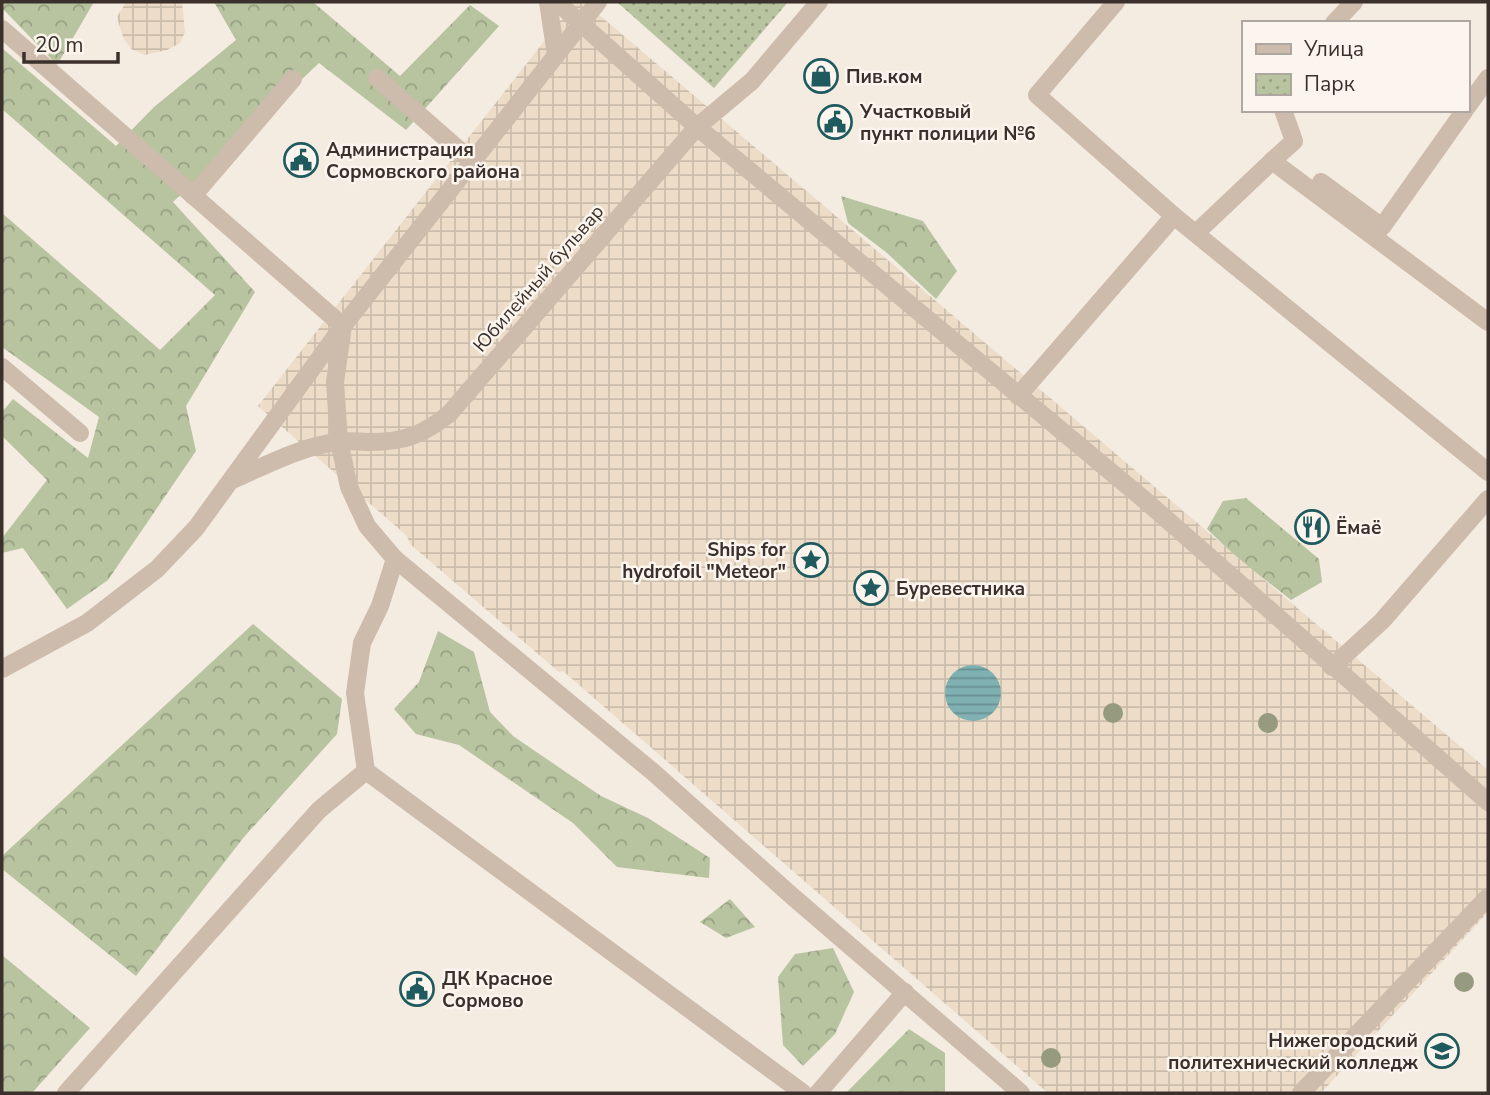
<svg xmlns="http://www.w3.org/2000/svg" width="1490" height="1095" viewBox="0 0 1490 1095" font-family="'Nunito Sans',sans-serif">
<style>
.forest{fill:url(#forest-crowns)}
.park{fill:url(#park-dots)}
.plaza{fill:url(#plaza-grid)}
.water{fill:url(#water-rules)}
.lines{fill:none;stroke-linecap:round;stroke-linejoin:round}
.minor{stroke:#cdbbac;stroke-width:18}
.tree{fill:#969b7f}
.labels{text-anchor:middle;stroke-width:5;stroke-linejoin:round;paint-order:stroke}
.poi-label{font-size:19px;font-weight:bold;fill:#3b302b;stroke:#fbf5ee;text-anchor:start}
.street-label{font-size:19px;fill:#3b302b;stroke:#fbf5ee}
</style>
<defs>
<pattern id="forest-crowns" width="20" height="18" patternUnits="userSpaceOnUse" patternTransform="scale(1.75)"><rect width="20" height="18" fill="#b8c4a0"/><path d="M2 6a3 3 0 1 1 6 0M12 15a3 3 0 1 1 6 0" fill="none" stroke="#97a083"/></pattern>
<pattern id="park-dots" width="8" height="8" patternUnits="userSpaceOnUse" patternTransform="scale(1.75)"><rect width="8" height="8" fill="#b8c4a0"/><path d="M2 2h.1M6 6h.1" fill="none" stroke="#97a083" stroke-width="1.8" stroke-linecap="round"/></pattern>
<pattern id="plaza-grid" width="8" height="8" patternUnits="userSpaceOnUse" patternTransform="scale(1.75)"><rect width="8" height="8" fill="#ecdcc8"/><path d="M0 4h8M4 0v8" fill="none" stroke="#cbbdac"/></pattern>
<pattern id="water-rules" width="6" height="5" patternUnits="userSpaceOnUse" patternTransform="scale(1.75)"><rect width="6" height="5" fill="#7fb0b2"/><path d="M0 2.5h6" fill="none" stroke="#699091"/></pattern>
</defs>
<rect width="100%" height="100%" fill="#f4ebe1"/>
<!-- forest -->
<g class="forest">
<path d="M2 2H94L57 65 2 8Z"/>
<path d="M214 2H313L400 76 470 5 499 26 406 130 319 63 173 202 255 292 186 406 196 451 108 580 67 609 23 548 2 553V538L47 480 2 436V412L13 399 88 458 99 417 2 347V213L160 350 215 295 2 109V48L116 146 154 107 236 40Z"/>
<path d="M841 196 923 221 957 271 936 299 887 253 848 223Z"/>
<path d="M1246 498 1319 559 1322 582 1291 600 1236 557 1207 529 1223 501Z"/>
<path d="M253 624 342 699 337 734 244 837 136 976 2 869V856Z"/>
<path d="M438 631 474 652 490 712 513 736 601 796 648 818 710 858 709 878 617 867 573 823 459 745 416 734 394 709 419 682Z"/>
<path d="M730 899 755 927 726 938 700 922Z"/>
<path d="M833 948 854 992 835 1034 803 1066 783 1045 778 977 795 954Z"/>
<path d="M2 955 90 1028 32 1093H2Z"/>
<path d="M909 1029 945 1053V1093H846Z"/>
</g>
<!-- park -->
<path class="park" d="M617 2H788L714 88Z"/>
<!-- plaza -->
<g class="plaza">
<path d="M126 2H182L185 32 180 43 167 50 145 55 131 49 123 37 117 17Z"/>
<path d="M575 2H584L1488 770V912L1321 1093H1048L563 671 559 672 410 544 407 536 258 406Z"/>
</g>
<!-- water -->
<circle class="water" cx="973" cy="693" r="28"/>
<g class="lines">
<!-- minor -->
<g class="minor">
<path d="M548 2 556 55"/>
<path d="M557 2 697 127 1147 502 1488 802"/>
<path d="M1334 23 1354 2"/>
<path d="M2 29 343 326"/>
<path d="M377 78 473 162"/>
<path d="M1467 107 1488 78"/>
<path d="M1272 161 1294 141 1283 110"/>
<path d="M1321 182 1382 227 1465 110"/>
<path d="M193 196 293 79"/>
<path d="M1174 216 1488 472"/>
<path d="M1196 233 1272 161 1488 322"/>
<path d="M343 326 335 382 339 441 349 487 367 526 395 559 653 772 792 896 1021 1093"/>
<path d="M2 367 80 433"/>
<path d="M1018 396 1174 216 1037 95 1116 2"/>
<path d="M232 480C265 466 301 446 338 442 348 440 360 442 370 442 405 442 422 435 449 414L697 127 752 81 819 2"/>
<path d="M395 559 380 606 362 643 355 693 366 771 803 1093"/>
<path d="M1332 667 1382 621 1488 499"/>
<path d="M2 669 87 623 157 569 196 528 343 326 598 2"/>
<path d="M66 1093 319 810 366 771"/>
<path d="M818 1093 905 992"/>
<path d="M1301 1093 1488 897"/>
</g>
</g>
<!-- trees -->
<g class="tree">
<circle cx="1113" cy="713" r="10"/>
<circle cx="1268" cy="723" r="10"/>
<circle cx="1464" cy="982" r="10"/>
<circle cx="1051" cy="1058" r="10"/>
</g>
<!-- icons -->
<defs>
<g id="shop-ring" transform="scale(1.75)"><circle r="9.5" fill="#fbf5ee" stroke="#1f5a5e" stroke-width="1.5"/><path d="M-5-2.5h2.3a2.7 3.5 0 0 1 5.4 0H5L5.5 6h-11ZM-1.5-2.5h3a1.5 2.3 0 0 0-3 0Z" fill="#1f5a5e"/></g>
<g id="civic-ring" transform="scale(1.75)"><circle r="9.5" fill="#fbf5ee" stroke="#1f5a5e" stroke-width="1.5"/><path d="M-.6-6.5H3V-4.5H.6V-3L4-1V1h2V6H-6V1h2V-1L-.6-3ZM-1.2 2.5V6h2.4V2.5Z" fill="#1f5a5e"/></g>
<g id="restaurant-ring" transform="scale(1.75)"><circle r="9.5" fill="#fbf5ee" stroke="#1f5a5e" stroke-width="1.5"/><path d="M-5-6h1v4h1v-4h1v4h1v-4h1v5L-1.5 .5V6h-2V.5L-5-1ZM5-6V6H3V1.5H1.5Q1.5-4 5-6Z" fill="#1f5a5e"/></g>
<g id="sight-ring" transform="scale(1.75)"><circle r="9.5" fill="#fbf5ee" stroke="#1f5a5e" stroke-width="1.5"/><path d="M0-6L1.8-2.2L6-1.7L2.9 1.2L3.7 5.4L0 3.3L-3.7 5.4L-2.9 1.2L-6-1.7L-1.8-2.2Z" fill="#1f5a5e"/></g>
<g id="university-ring" transform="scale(1.75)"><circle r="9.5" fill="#fbf5ee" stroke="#1f5a5e" stroke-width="1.5"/><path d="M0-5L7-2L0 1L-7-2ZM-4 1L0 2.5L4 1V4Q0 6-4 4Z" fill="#1f5a5e"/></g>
</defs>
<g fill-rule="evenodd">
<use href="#shop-ring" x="821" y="76"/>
<use href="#civic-ring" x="835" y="122"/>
<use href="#civic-ring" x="301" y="160"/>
<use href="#restaurant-ring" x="1312" y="527"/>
<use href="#sight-ring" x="811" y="560"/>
<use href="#sight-ring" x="871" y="588"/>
<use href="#civic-ring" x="417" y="989"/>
<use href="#university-ring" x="1442" y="1051"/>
</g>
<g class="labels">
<!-- poi labels -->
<g class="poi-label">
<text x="846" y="83">Пив.ком</text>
<text x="860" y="118">Участковый<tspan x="860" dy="22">пункт полиции №6</tspan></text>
<text x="326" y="156">Администрация<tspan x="326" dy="22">Сормовского района</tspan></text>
<text x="1336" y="534">Ёмаё</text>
<text x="786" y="556" text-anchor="end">Ships for<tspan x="786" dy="22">hydrofoil "Meteor"</tspan></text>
<text x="896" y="595">Буревестника</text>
<text x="442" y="985">ДК Красное<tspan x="442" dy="22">Сормово</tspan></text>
<text x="1418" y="1047" text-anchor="end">Нижегородский<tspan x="1418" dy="22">политехнический колледж</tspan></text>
</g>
<!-- street labels -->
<g class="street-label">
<text transform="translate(538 278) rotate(-49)" y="7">Юбилейный бульвар</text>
</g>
</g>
<!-- border -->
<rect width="1490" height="1095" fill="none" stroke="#3b302b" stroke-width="7"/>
<!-- legend -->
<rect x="1242" y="21" width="228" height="91" fill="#fbf5ee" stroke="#aea6a0" stroke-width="2"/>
<rect x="1256" y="44" width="35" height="10" fill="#cdbbac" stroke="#aea6a0" stroke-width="2"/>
<text x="1304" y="56" font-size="21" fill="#3b302b">Улица</text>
<rect x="1256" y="74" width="35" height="21" fill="url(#park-dots)" stroke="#aea6a0" stroke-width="2"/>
<text x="1304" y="91" font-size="21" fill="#3b302b">Парк</text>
<!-- scale -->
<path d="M24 52v10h94v-10" fill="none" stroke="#3b302b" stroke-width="3.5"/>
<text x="35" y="52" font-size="21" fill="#3b302b" stroke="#fbf5ee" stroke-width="5" paint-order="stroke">20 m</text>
</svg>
